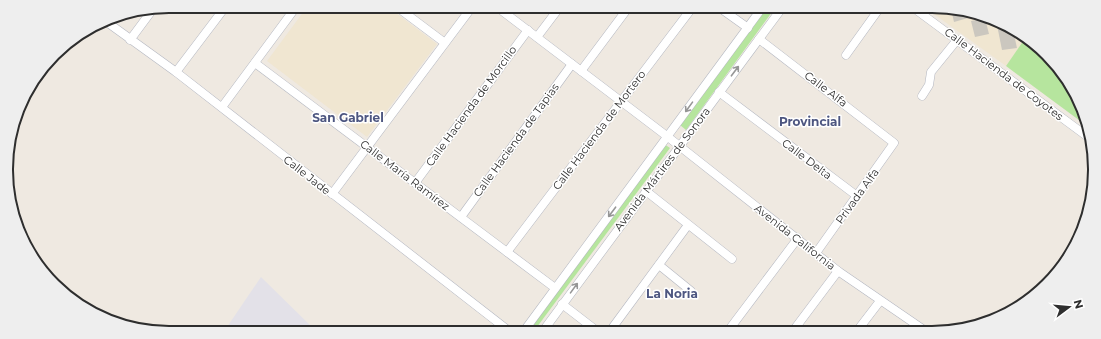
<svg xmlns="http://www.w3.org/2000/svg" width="1101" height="339" viewBox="0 0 1101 339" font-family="Montserrat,sans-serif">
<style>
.industrial{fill:#e3e1e8}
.education{fill:#f0e6d1}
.green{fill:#b6e59e}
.building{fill:#cbc7bf}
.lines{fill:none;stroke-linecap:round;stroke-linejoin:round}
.minor-casing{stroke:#b4b7c1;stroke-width:9}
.minor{stroke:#fff;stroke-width:8}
.oneway{stroke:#969696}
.labels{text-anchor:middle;stroke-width:3;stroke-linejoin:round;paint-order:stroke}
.street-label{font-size:11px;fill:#2e2e2e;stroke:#fff}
.neighbourhood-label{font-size:12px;font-weight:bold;fill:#4d5680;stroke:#fff}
.rim{fill:none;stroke:#2e2e2e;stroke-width:2}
</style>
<rect width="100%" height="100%" fill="#efe9e1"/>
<!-- industrial -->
<path class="industrial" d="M261 277 315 330H225Z"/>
<!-- education -->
<g class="education">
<path d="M307 7H388L437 44 367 137 267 61Z"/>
<path d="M927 9H964L1023 34 1026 37 1006 66Z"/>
</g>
<!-- green -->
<g class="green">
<path d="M766 8H775L686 130 680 125Z"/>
<path d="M1026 37 1068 79 1087 126 1006 66Z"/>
<path d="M664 144 670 148 534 331 528 328Z"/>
</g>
<!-- building -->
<g class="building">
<path d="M951 9 966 10 968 18 954 22Z"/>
<path d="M985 18 989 34 975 37 971 21Z"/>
<path d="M1000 24 1013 30 1017 48 1002 50 997 25Z"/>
</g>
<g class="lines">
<!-- minor casing -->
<g class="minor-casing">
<g id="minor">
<path d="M397 7 445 43"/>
<path d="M497 7 668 137 838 271 927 332"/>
<path d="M720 8 748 28"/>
<path d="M915 9 1092 140"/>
<path d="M104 20 176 72 509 331"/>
<path d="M537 37 559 8"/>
<path d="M759 39 894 143 816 253"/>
<path d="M130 40 153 9"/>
<path d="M846 55 879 9"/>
<path d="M255 63 555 288"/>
<path d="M581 71 628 8"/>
<path d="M176 72 226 6"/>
<path d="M719 92 857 196"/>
<path d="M922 96 929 85 931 72 957 40"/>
<path d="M222 107 296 7"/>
<path d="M415 183 528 30"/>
<path d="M646 191 732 259"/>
<path d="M332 194 472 7"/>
<path d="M461 217 572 64"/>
<path d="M507 252 692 8"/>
<path d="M659 265 691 291"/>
<path d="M562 304 597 331"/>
<path d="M524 331 762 8"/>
<path d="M543 331 782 8"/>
<path d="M610 331 688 225"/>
<path d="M728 331 798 238"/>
<path d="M793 331 838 271"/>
<path d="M857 331 880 301"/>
</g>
</g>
<!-- minor -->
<use href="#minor" class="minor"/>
</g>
<!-- one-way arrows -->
<defs><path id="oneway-shaft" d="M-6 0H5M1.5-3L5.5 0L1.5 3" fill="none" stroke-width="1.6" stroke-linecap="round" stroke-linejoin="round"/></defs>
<g class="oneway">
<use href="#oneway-shaft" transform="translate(735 71) rotate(-53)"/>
<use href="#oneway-shaft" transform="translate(689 107) rotate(126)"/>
<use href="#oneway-shaft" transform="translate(612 212) rotate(127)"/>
<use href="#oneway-shaft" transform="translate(574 288) rotate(-54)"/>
</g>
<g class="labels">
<!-- street labels -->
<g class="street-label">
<text transform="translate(1004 74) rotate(37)" y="4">Calle Hacienda de Coyotes</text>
<text transform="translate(826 89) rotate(37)" y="4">Calle Alfa</text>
<text transform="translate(471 106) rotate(-54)" y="4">Calle Hacienda de Morcillo</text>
<text transform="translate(599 130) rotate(-53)" y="4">Calle Hacienda de Mortero</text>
<text transform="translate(516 140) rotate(-54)" y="4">Calle Hacienda de Tapias</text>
<text transform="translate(807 159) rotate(37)" y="4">Calle Delta</text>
<text transform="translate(662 169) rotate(-53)" y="4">Avenida Mártires de Sonora</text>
<text transform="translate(307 175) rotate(38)" y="4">Calle Jade</text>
<text transform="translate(405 175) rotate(37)" y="4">Calle María Ramírez</text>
<text transform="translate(857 196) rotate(-54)" y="4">Privada Alfa</text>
<text transform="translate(795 237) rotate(38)" y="4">Avenida California</text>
</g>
<!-- neighbourhood labels -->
<g class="neighbourhood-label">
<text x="348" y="122">San Gabriel</text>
<text x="810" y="126">Provincial</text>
<text x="672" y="298">La Noria</text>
</g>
</g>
<!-- crop -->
<path d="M0 0H1101V339H0ZM169 13H932A156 156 0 0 1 1088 169V170A156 156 0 0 1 932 326H169A156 156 0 0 1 13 170V169A156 156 0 0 1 169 13Z" fill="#eee" fill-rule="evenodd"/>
<path class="rim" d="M169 13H932A156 156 0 0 1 1088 169V170A156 156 0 0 1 932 326H169A156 156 0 0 1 13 170V169A156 156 0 0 1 169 13Z"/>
<!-- north arrow -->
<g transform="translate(1069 307) rotate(74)" stroke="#ffffff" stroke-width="3" paint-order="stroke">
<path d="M0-3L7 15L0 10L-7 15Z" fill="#2e2e2e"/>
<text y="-6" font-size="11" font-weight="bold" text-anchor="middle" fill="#2e2e2e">N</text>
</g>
</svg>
